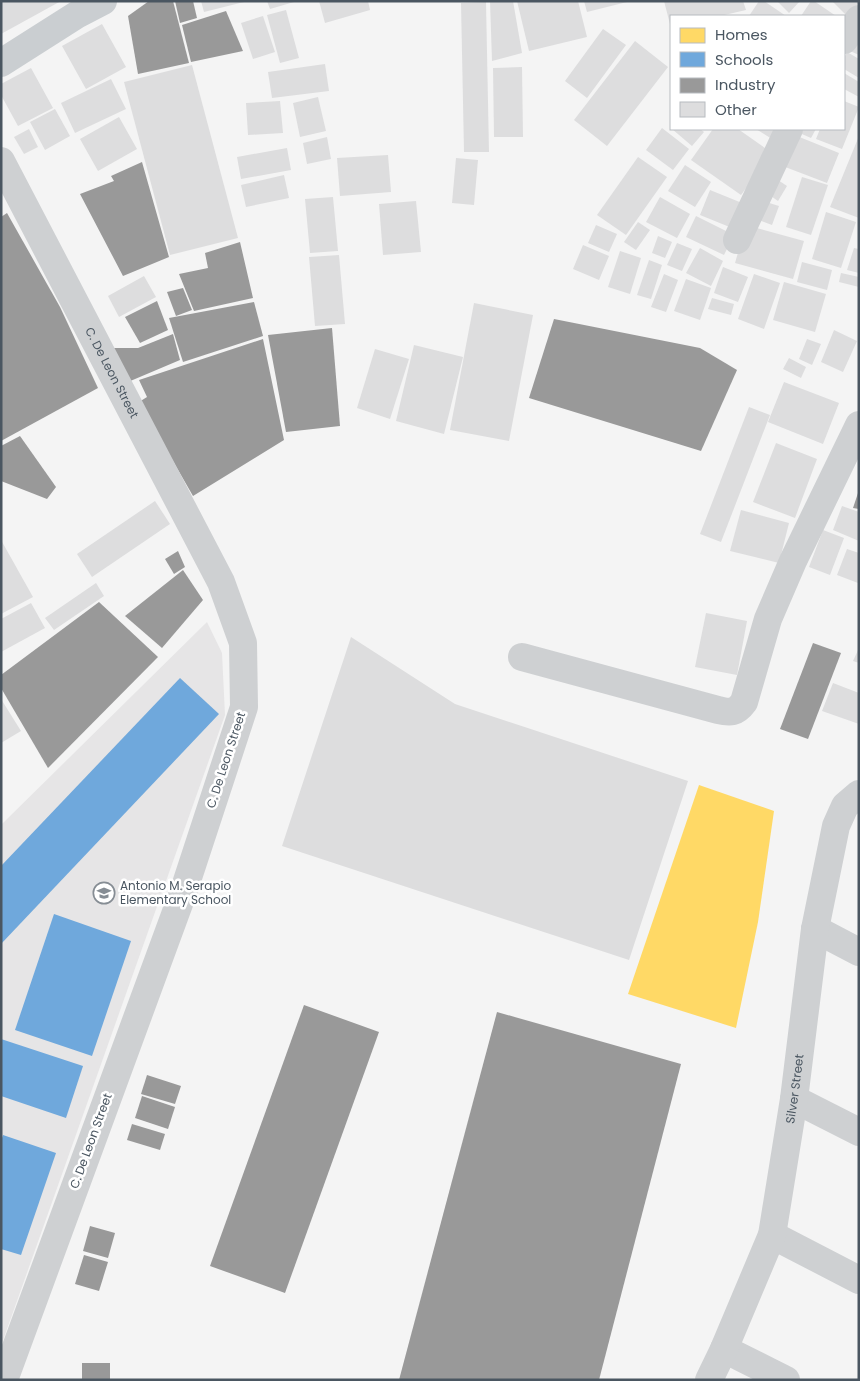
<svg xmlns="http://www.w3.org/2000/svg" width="860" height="1381" viewBox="0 0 860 1381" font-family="Poppins,sans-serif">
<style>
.education{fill:#e6e5e6}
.homes{fill:#ffd966}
.schools{fill:#6fa8dc}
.industry{fill:#999}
.building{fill:#ddddde}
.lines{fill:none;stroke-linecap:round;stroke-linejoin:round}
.minor{stroke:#ced0d2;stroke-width:28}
.major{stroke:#caced1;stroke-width:28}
.labels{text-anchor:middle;stroke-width:5;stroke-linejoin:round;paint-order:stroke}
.street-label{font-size:12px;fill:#4a5661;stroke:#fff}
.poi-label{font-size:12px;fill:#4a5661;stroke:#fff;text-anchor:start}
</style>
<rect width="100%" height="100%" fill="#f4f4f4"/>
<!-- education -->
<path class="education" d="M207 622 222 653 225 715 1 1346V825Z"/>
<!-- homes -->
<path class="homes" d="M699 785 774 811 758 922 736 1028 628 994Z"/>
<!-- schools -->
<g class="schools">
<path d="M180 678 219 714 1 944V866Z"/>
<path d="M54 914 131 941 92 1056 15 1030Z"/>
<path d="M1 1039 83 1066 66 1118 1 1096Z"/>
<path d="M3 1135 56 1153 21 1255 1 1249V1141Z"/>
</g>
<!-- industry -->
<g class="industry">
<path d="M149 1H173L189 63 138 74 128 16Z"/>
<path d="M175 1H193L197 18 180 23Z"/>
<path d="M226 11 243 51 191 62 182 25Z"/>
<path d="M142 162 169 257 123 276 80 194 114 181 111 176Z"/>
<path d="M7 213 60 307 98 388 1 441V217Z"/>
<path d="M240 242 253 298 194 311 179 274 208 268 205 253Z"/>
<path d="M183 288 192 310 176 316 167 292Z"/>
<path d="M157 301 168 330 140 343 125 317Z"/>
<path d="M254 302 263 336 183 362 169 318Z"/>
<path d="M554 319 700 348 737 370 701 451 529 398Z"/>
<path d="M332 328 340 426 286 432 268 335Z"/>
<path d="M173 334 180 360 128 382 112 348H138Z"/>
<path d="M263 339 284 440 193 496 139 402 147 397 139 380Z"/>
<path d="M20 436 56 487 47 499 1 481V446Z"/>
<path d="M858 493H859V509L853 508Z"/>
<path d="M178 551 185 567 174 574 165 559Z"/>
<path d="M183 570 203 600 162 648 125 616Z"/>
<path d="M99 602 158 657 48 768 1 688V675Z"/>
<path d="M813 643 841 653 808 739 780 729Z"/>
<path d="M304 1005 379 1032 285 1293 210 1266Z"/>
<path d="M497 1012 681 1064 599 1380H399Z"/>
<path d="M147 1075 181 1086 175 1104 141 1094Z"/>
<path d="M142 1096 175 1107 168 1129 135 1118Z"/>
<path d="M132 1124 165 1134 160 1150 127 1140Z"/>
<path d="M90 1226 115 1233 108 1258 83 1251Z"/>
<path d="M84 1255 108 1262 99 1291 75 1284Z"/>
<rect x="82" y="1363" width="28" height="17"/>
</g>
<!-- building -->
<g class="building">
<path d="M1 1H61L1 34Z"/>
<path d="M201 1H244V2L204 12Z"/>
<path d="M267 1H294V2L270 9Z"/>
<path d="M319 1H368L370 10 325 23Z"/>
<path d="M490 1H513L522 53 492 61Z"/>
<path d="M517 1H578L587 37 529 51Z"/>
<path d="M584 1H627V2L587 12Z"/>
<path d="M664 1H743L746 10 720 16H671V28Z"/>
<path d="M759 1H764L786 16H749Z"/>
<path d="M777 1H800L789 13Z"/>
<path d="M811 1H814L836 16H801Z"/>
<path d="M832 1H859V3L847 16Z"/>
<path d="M486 2 489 152H464L461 3Z"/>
<path d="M286 10 299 58 280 63 267 15Z"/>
<path d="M263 16 275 52 253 59 241 23Z"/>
<path d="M102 24 126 67 86 89 62 46Z"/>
<path d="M603 29 626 45 587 98 565 81Z"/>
<path d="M859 34V55L848 50Z"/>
<path d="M635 41 668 67 607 146 574 120Z"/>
<path d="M847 52 859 59V78L844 69V58Z"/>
<path d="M325 64 329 91 272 98 268 72Z"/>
<path d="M192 65 238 238 170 255 124 82Z"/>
<path d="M522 67 523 137H494L493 68Z"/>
<path d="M31 68 53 108 18 126 1 95V84Z"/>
<path d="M844 73 859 82V97L844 89Z"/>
<path d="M111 79 126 109 75 133 61 103Z"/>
<path d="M318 97 326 131 300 137 293 103Z"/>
<path d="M280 101 283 133 248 135 246 103Z"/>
<path d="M844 101 859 107 842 149 816 139 820 129H844Z"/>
<path d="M55 109 70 136 45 150 30 122Z"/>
<path d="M119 117 137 149 98 171 80 139Z"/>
<path d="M662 128 689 149 673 170 646 150Z"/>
<path d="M29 129 38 147 24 154 14 137Z"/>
<path d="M672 129H700L704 132 692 146Z"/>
<path d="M713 129H738L772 153 741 195 691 160Z"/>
<path d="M756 129H778L772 139Z"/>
<path d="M796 129H816L811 138 795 131Z"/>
<path d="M792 134 839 153 827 183 780 165Z"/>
<path d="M859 136V218L830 207Z"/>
<path d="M327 137 331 159 307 164 303 143Z"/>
<path d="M287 148 291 170 241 179 237 157Z"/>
<path d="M388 155 391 192 340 196 337 158Z"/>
<path d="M638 157 667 177 626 235 597 215Z"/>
<path d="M456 158 478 160 474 205 452 203Z"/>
<path d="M685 165 711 182 695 207 668 191Z"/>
<path d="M284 175 289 198 246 207 241 185Z"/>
<path d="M802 177 828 185 811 235 786 227Z"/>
<path d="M775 178 787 186 778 201 765 192Z"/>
<path d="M710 190 747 205 737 230 700 215Z"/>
<path d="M333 197 338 251 310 253 305 199Z"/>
<path d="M660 197 690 214 677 238 646 222Z"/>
<path d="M760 200 779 206 772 225 753 218Z"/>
<path d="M416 201 421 252 383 255 379 204Z"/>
<path d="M826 212 856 222 841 268 812 259Z"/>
<path d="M696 216 734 235 724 255 686 237Z"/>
<path d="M638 222 650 230 636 250 624 242Z"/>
<path d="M596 225 617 234 609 252 588 243Z"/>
<path d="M746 225 804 241 793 279 735 263Z"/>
<path d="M658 236 672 242 665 258 652 253Z"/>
<path d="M677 243 692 249 682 271 667 265Z"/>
<path d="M583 245 609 256 599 280 573 269Z"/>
<path d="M700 248 723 261 711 286 686 273Z"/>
<path d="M854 248 859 249V273L847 270Z"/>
<path d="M620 251 641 258 630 294 608 287Z"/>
<path d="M339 255 345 324 315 326 309 257Z"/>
<path d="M649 260 662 265 651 299 637 295Z"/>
<path d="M802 262 832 270 827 290 797 282Z"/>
<path d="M723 267 748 277 738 302 714 293Z"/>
<path d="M841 273 859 277V287L839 282Z"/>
<path d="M664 274 678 280 666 312 651 307Z"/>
<path d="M754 274 780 283 764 329 738 319Z"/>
<path d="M144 276 156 297 119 317 108 296Z"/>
<path d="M686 279 711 288 700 320 674 311Z"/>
<path d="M784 282 826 294 815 332 773 320Z"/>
<path d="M712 298 734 304 731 315 708 309Z"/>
<path d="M474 303 533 315 509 441 450 430Z"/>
<path d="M834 330 857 341 843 372 821 362Z"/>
<path d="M807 339 821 344 812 365 799 359Z"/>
<path d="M414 345 463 357 444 434 396 421Z"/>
<path d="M375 349 409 359 390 419 357 408Z"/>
<path d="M789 358 806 367 801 378 783 369Z"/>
<path d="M784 382 839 403 823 444 768 422Z"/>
<path d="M749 407 770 415 721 542 700 534Z"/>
<path d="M776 443 817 459 795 518 753 502Z"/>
<path d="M155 501 170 524 92 577 77 554Z"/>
<path d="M842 506 859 512V541L833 530Z"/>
<path d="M741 510 789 523 779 563 730 551Z"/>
<path d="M823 530 844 538 830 575 809 567Z"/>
<path d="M1 540 33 597 1 614Z"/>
<path d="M847 549 859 553 858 583 837 575Z"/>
<path d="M96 583 104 596 54 630 45 618Z"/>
<path d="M31 603 45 628 1 652V619Z"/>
<path d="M706 613 747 621 737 675 695 667Z"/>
<path d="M351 637 455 704 688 781 629 960 282 846Z"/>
<path d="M859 648V663L853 661Z"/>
<path d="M833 683 859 693V724L822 711Z"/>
<path d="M1 699 21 731 1 743Z"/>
</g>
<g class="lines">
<!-- minor -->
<g class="minor">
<path d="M844 40 859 19"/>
<path id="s1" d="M1 161 221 582 243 643 244 707 183 893 4 1380"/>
<path d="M737 240 789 129"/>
<path d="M522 657 718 710C730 713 736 713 744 702L768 619 793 561 859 425"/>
<path d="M815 929 859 952"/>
<path d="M794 1099 859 1132"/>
<path d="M772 1235 859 1280"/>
<path d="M724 1349 786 1380"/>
<path id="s2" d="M709 1380 724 1349 772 1235 794 1099 815 929 836 826 845 806 859 794"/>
</g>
<!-- major -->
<path class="major" d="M1 63 78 14 103 1"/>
</g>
<!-- icons -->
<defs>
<g id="school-ring" transform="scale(1.125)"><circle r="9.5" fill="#fff" stroke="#868d94" stroke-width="1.5"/><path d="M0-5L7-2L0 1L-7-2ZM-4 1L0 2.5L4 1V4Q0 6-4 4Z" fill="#868d94"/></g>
</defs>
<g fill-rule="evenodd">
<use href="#school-ring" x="104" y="893"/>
</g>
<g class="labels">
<!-- street labels -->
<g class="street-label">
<text dy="4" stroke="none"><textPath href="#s1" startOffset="239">C. De Leon Street</textPath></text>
<text transform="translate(226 760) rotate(-72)" y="4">C. De Leon Street</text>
<text dy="4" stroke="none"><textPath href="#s2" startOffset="306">Silver Street</textPath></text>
<text transform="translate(91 1141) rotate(-70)" y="4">C. De Leon Street</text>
</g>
<!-- poi labels -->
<g class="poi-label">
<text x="120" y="890">Antonio M. Serapio<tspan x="120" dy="14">Elementary School</tspan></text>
</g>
</g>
<!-- border -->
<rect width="860" height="1381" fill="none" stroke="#4a5661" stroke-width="5"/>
<!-- legend -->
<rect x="670" y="15" width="175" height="115" fill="#ffffff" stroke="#b7bbc0"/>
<rect x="680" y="28" width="25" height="15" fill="#ffd966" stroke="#b7bbc0"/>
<text x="715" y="40" font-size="15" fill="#4a5661">Homes</text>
<rect x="680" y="52" width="25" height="15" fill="#6fa8dc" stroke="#b7bbc0"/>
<text x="715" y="65" font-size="15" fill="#4a5661">Schools</text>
<rect x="680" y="78" width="25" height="15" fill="#999999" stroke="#b7bbc0"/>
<text x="715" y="90" font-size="15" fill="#4a5661">Industry</text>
<rect x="680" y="102" width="25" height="15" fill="#ddddde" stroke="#b7bbc0"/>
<text x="715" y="115" font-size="15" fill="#4a5661">Other</text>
</svg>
